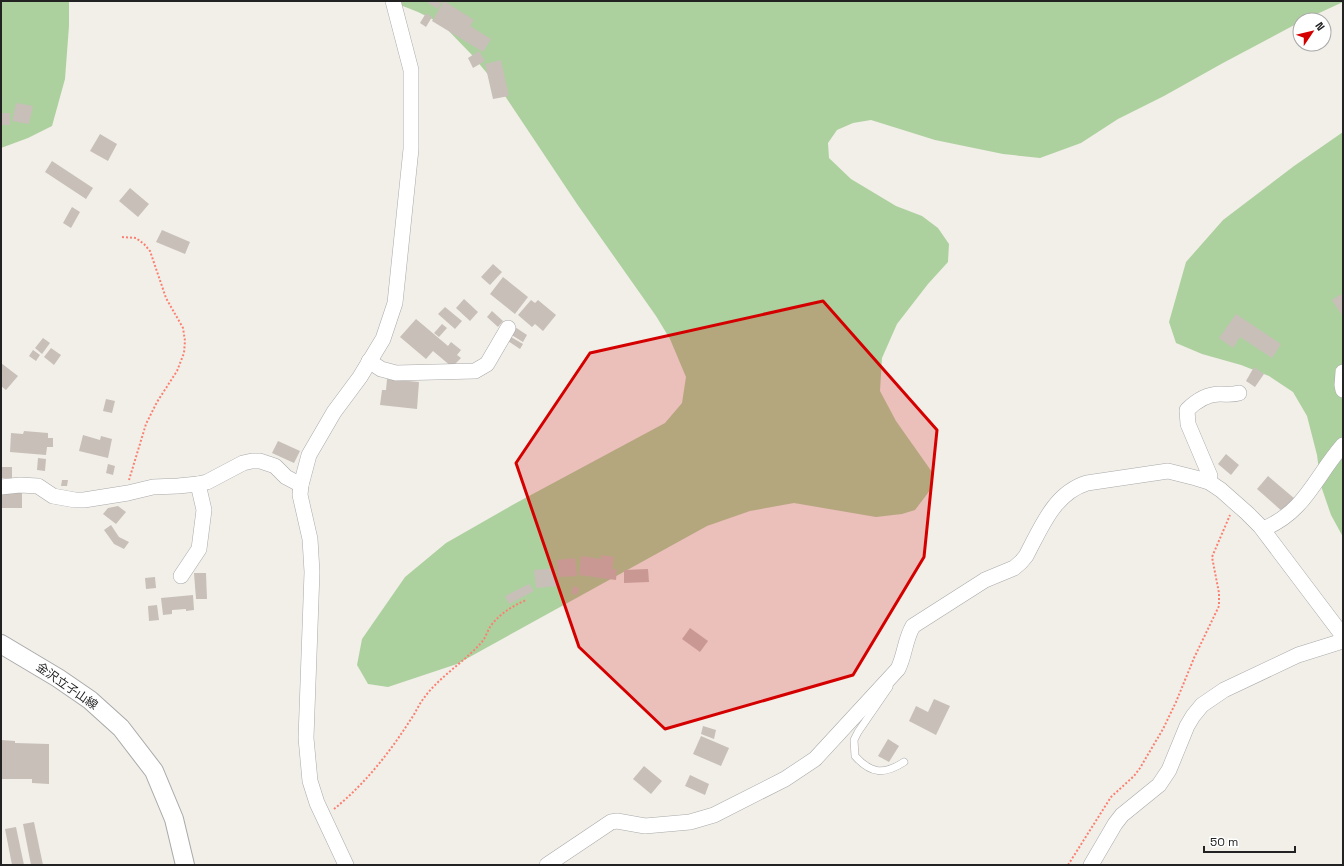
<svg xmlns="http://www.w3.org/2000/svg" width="1344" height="866" viewBox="0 0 1344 866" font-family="'Space Grotesk','Noto Sans JP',sans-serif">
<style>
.forest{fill:#add19e}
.building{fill:#c7bfb8}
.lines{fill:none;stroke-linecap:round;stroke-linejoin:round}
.service-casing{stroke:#a9a9a9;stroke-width:8}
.minor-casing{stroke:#a9a9a9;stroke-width:16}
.tertiary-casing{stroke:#a9a9a9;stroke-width:20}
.path{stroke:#fa8072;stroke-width:2;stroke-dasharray:2 2;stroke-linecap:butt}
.service{stroke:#fff;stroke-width:7}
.minor{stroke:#fff;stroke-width:15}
.tertiary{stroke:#fff;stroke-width:18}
.marked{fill:#d40000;fill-opacity:0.2;stroke:#d40000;stroke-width:3;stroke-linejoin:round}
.labels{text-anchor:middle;stroke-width:3;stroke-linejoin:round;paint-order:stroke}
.street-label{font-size:12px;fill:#222;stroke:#fff}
</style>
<rect width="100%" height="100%" fill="#f2efe9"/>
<!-- forest -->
<g class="forest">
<path d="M1 1H69V26L65 79 52 126 28 138 1 148Z"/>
<path d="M390 1H1343V2L1304 20H1300V22L1223 63 1164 96 1118 119 1081 143 1040 158 1003 154 935 140 871 120 853 123 837 130 828 143 829 158 851 179 896 206 922 216 938 228 949 244 948 262 928 284 897 324 882 358 880 391 896 421 932 472 931 489 915 510 902 514 876 517 794 503 750 511 707 526 457 664 388 687 368 684 357 665 362 639 405 577 446 543 516 503 665 423 682 403 686 377 670 339 656 316 577 204 501 90 471 54 442 24 418 12Z"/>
<path d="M1343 132V537L1331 515 1321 486 1317 455 1307 416 1293 392 1269 376 1241 365 1202 354 1176 343 1169 322 1186 262 1223 220 1294 166Z"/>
</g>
<!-- building -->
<g class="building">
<path d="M429 1H442L438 9 428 3Z"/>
<path d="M444 1 474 20 470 26 491 39 483 52 432 21Z"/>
<path d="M426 13 432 17 426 27 420 23Z"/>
<path d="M479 51 485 61 473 68 468 58Z"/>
<path d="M501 60 509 96 493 99 485 64Z"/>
<path d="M16 103 33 106 29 124 12 121Z"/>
<rect x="1" y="113" width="9" height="12"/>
<path d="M100 134 117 144 108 161 90 151Z"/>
<path d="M52 161 93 188 86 199 45 172Z"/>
<path d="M130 188 149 204 138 217 119 201Z"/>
<path d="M72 207 80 212 71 228 63 223Z"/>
<path d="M162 230 190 242 185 254 156 242Z"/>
<path d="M493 264 502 272 490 285 481 277Z"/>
<path d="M503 277 528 297 515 314 490 294Z"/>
<path d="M1341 294 1343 297V317L1332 300Z"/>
<path d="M464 299 478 312 470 321 456 308Z"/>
<path d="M531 300 535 303 538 300 556 315 543 331 535 324 532 327 518 315Z"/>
<path d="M445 307 462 321 455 329 438 314Z"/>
<path d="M492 311 503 321 498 327 487 317Z"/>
<path d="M1236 314 1281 344 1272 358 1240 337 1233 348 1219 338Z"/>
<path d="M416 319 448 346 451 342 461 350 457 355 461 358 452 367 433 351 426 359 400 337Z"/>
<path d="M442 324 447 328 439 337 434 333Z"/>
<path d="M515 327 527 335 523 342 510 334Z"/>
<path d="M511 337 523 344 520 349 508 341Z"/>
<path d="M43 338 50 343 42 354 35 348Z"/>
<path d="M51 348 61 355 54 365 44 357Z"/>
<path d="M33 350 40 355 36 361 29 356Z"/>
<path d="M1 363 18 376 6 390 1 386Z"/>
<path d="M1254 367 1264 374 1255 387 1246 381Z"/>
<path d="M387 379 419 382 417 409 380 405 382 390H386Z"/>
<path d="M106 399 115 401 112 413 103 411Z"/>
<path d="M24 431 48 433V438H53V447H47L46 455 10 452 11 433 23 434Z"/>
<path d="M83 435 100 440 101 436 112 439 108 458 79 451Z"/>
<path d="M278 441 300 451 294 463 272 453Z"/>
<path d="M1226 454 1239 465 1231 475 1218 464Z"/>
<path d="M38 458 46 459 45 471 37 470Z"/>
<path d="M108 464 115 466 113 475 106 473Z"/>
<rect x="1" y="467" width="11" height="11"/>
<path d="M1268 476 1295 499 1284 513 1257 489Z"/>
<path d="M62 480H68L67 486H61Z"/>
<rect x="1" y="490" width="21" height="18"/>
<path d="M118 506 126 512 116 524 103 514 108 508Z"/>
<path d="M111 525 119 537 129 542 124 549 114 544 104 530Z"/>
<path d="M601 555 614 557 612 569H617L616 580 579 575 581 556 601 559Z"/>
<path d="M575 558 577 576 558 577 557 560Z"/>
<path d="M555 568 557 586 536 588 534 570Z"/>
<path d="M648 569 649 582 624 583V570Z"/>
<path d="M194 573H206L207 599H196Z"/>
<path d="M155 577 156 588 146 589 145 578Z"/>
<path d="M529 584 534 591 509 604 505 596Z"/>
<path d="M574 586 579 588 577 595 571 593Z"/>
<path d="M193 595 194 610 186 611V609L172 610V614L163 615 161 598Z"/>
<path d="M157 605 159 620 149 621 148 606Z"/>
<path d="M690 628 708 641 700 652 682 639Z"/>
<path d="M934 699 950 706 936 735 909 721 916 706 928 712Z"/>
<path d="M703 726 716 730 714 739 701 734Z"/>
<path d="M701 736 729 748 721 766 693 754Z"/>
<path d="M888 739 899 746 889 762 878 756Z"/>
<path d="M1 740 15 741V743L49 744V784L32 783V779H1Z"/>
<path d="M644 766 662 781 651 794 633 779Z"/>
<path d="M690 775 709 784 705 795 685 786Z"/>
<path d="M34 822 43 865H31L23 824Z"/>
<path d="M16 827 24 865H12L5 829Z"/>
</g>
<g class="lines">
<!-- service casing -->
<g class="service-casing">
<path id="service" d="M889 687 858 732 854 740 855 756C871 774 884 775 904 762"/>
</g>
<!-- minor casing -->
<g class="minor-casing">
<g id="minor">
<path d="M369 361 381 369 396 373 475 371 487 364 508 328"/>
<path d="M1343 372 1342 385 1343 390"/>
<path d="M1209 482 1210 476 1188 424 1187 410C1196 401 1207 394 1220 394 1227 394 1232 395 1239 393"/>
<path d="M1 487 20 485 38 486 53 496 75 500H84L128 493 153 487 178 486 198 484 207 482 243 463 252 461H260L275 466 286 477 301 485"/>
<path d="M1263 529C1305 512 1315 477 1343 445"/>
<path d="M181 576 199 549 204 510 198 484"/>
<path d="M346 865 317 803 310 781 306 738 312 572 310 539 300 495 301 485 309 455 334 412 360 377 383 339 395 303 411 149V70L393 1"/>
<path d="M547 865 611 822 617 821 645 826 690 822 714 815 785 779 815 759 898 669C905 655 905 639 913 626L985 580 1014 568 1021 562 1026 556C1041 528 1054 493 1087 483L1168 471 1196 478 1209 482 1221 490 1247 513 1260 526 1343 636"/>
<path d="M1091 865 1115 824 1122 815 1159 785 1169 770 1187 726 1193 716 1202 705 1224 690 1298 655 1343 641"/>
</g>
</g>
<!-- tertiary casing -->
<g class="tertiary-casing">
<path id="tertiary" d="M1 644 58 678 90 700 121 728 154 771 174 819 185 865"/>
</g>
<!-- path -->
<g class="path">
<path d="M122 237 136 238 144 244 150 251 166 298 183 328 185 341 184 353 177 371 157 402 146 424 129 480"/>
<path d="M334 809C365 784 390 752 411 719 416 712 419 704 424 698 439 677 463 663 481 643 485 639 487 632 490 627 499 614 511 607 526 600"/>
<path d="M1068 865 1111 797 1134 776 1140 768 1163 729 1176 702 1194 658 1219 606V593L1212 557 1230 515"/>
</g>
<!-- service -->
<use href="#service" class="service"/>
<!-- minor -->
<use href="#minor" class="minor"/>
<!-- tertiary -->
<use href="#tertiary" class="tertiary"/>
</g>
<!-- marked area -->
<path class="marked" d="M823 301 937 430 924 557 853 675 665 729 579 647 516 463 590 353Z"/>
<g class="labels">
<!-- street labels -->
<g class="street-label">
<text transform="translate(67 686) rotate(35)" y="4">金沢立子山線</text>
</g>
</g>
<!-- border -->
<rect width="1344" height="866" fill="none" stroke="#222222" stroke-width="4"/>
<!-- north arrow -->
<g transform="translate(1312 32) rotate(55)"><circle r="19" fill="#ffffff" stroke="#a7a7a7"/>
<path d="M0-3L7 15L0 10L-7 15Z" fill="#d40000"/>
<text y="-6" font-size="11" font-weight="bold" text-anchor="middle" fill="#222222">N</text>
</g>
<!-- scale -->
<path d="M1204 846v6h91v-6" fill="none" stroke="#222222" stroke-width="2"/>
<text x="1210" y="846" font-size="12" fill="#222222" stroke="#ffffff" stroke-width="3" paint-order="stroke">50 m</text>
</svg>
